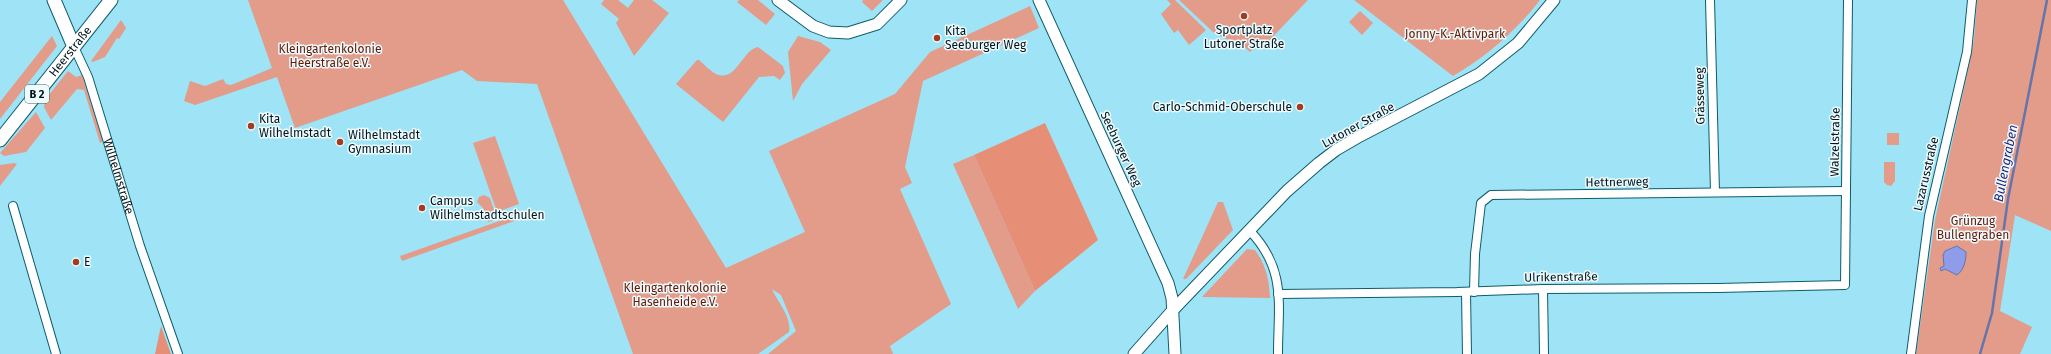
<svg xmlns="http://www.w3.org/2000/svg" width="2051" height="354" viewBox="0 0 2051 354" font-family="'Fira Sans',sans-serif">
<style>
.green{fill:#e29c89}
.forest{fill:#e78e76}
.water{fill:#8f9cea;stroke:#6474ac}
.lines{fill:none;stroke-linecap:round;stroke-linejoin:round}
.stream{stroke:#6474ac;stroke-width:2.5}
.street-casing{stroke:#0d5c6c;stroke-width:10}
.secondary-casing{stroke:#0d5c6c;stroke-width:13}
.primary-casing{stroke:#0d5c6c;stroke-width:15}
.street{stroke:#fff;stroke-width:8}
.secondary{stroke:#fff;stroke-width:11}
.primary{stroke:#fff;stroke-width:13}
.poi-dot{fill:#a43b1f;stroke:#edfafe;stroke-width:1.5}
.labels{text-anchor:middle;stroke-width:3;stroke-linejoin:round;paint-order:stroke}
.shield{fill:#edfafe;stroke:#475a5f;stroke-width:1}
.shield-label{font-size:11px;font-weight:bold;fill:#00151b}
.poi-label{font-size:12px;fill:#00151b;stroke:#edfafe;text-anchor:start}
.park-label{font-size:12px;fill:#671801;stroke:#edfafe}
.street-label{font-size:12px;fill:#00151b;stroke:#edfafe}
.water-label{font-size:13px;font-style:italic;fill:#221e77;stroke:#edfafe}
</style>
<rect width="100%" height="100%" fill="#9ee4f6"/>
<!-- green -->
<g class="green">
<path d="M248 0H563L726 268 805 232 769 151 895 94 930 52 1030 6 1039 28 923 81 905 167 912 183 900 189 951 304 890 346 893 354H768L796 331 781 295 772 289C777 301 792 317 789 332L758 354H633L537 84 477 81 462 70 295 128 277 77 195 105 184 101 190 81 205 86 223 79 226 84 231 85 272 68Z"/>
<path d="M604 0H618L628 8 634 0H652L669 13 634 56 616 23 619 19 601 4Z"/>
<path d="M739 0H758L775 14 766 25 737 2Z"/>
<path d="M863 0H883L872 11 862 2Z"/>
<path d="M1167 0H1175L1206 30 1189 45 1178 30 1174 33 1161 14 1171 4Z"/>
<path d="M1179 0H1308L1262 48 1258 44 1250 52 1238 41 1226 39 1213 32Z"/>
<path d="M1354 0H1540C1516 31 1487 56 1453 76Z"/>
<path d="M1977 0H2051V231L2015 215 2000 311 2032 327 2020 354H1916L1935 220 1970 61 1974 39Z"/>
<path d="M1360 11 1373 23 1362 35 1349 22Z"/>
<path d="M121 20 126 28 119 39 117 38 105 57 93 62 91 61Z"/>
<path d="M52 36 57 46 0 119V102Z"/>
<path d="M798 36 820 42 831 50 802 84 793 101 788 52Z"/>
<path d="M758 47 783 66 785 73 780 80 774 76 759 77 723 122 676 84 697 60H699C704 64 710 71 716 74 736 83 742 50 758 47Z"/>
<path d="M68 71 76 77 82 75 103 141 100 143 84 90 77 89 51 120 44 107 45 100Z"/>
<path d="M36 112 45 128 26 152 4 156 0 153Z"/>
<rect x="1887" y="133" width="12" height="12"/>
<path d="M495 136 519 204 497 212 473 143Z"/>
<path d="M974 155 1035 291 1018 309 953 164Z"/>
<path d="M1884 162H1895V181L1891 186 1887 185 1884 182Z"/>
<path d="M14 163 17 164 0 186V165Z"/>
<path d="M484 195 490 198 497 219 488 222 483 208 477 202 479 197Z"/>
<path d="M1218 202H1223L1233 230 1186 279H1183Z"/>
<path d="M522 213 523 218 402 261 400 256Z"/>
<path d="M1247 249 1255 250C1266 265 1269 279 1270 298L1202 297Z"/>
</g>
<!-- forest -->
<g class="forest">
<path d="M1045 123 1098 240 1035 291 974 155Z"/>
<path d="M161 326 171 354H155Z"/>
</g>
<!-- water -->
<path class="water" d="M1957 246 1966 252C1966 261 1964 270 1957 275L1945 269 1941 271 1940 268 1944 266 1943 255 1945 251Z"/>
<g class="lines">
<!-- stream -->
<path class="stream" d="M1980 354 1992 313 2008 199 2047 0"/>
<!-- street casing -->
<g class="street-casing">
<g id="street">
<path d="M1710 0 1715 192"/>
<path id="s1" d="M74 47 88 77 140 246 178 354"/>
<path d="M13 206 56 354"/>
<path d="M1250 231C1287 270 1278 305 1278 354"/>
<path d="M1543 289 1544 354"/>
<path d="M1466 292 1467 354"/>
<path d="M1474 292 1475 254 1481 203 1491 195 1846 191"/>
<path d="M1278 294 1457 292 1543 289 1719 288 1845 285 1848 0"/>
<path d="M1911 354 1929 216 1967 52 1972 0"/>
</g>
</g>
<!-- secondary casing -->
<g class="secondary-casing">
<g id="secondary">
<path d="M778 0 813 26 829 32 848 33 877 24 901 0"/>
<path d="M1039 0 1168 283 1172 298 1175 354"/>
<path d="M1134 354 1173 310 1287 191 1319 163 1336 150 1360 136 1479 74 1518 43 1554 0"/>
</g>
</g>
<!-- primary casing -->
<g class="primary-casing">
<g id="primary">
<path d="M54 0 74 47"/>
<path id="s2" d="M0 140 111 0"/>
</g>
</g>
<!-- street -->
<use href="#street" class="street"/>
<!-- secondary -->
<use href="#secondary" class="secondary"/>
<!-- primary -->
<use href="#primary" class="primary"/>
</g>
<!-- markers -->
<g class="poi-dot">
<circle cx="1244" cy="16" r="4"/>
<circle cx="937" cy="38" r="4"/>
<circle cx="1300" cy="107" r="4"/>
<circle cx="251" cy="126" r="4"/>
<circle cx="340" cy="142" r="4"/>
<circle cx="422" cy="208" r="4"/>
<circle cx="76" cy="262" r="4"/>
</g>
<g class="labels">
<!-- shield labels -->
<rect class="shield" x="25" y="85" width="24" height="18" rx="3"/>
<g class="shield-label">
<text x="37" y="98">B 2</text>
</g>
<!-- poi labels -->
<g class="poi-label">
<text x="1244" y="34" text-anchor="middle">Sportplatz<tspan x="1244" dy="14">Lutoner Straße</tspan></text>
<text x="945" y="35">Kita<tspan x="945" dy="14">Seeburger Weg</tspan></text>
<text x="1292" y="111" text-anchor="end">Carlo-Schmid-Oberschule</text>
<text x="259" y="123">Kita<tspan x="259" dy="14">Wilhelmstadt</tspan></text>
<text x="348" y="139">Wilhelmstadt<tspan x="348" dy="14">Gymnasium</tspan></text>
<text x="430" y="205">Campus<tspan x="430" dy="14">Wilhelmstadtschulen</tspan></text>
<text x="84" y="266">E</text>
</g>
<!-- park labels -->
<g class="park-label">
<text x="1455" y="38">Jonny-K.-Aktivpark</text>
<text x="330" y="53">Kleingartenkolonie<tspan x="330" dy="14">Heerstraße e.V.</tspan></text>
<text x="1973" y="225">Grünzug<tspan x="1973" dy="14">Bullengraben</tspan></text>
<text x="675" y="292">Kleingartenkolonie<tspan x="675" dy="14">Hasenheide e.V.</tspan></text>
</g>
<!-- street labels -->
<g class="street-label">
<text dy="4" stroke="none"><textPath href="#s2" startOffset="113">Heerstraße</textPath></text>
<text transform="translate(1700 96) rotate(-91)" y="4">Grässeweg</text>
<text transform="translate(1358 125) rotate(-29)" y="4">Lutoner Straße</text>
<text transform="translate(1835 142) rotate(-89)" y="4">Walzelstraße</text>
<text transform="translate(1121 149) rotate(65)" y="4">Seeburger Weg</text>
<text transform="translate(1926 174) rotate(-77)" y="4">Lazarusstraße</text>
<text dy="4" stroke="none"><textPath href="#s1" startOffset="137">Wilhelmstraße</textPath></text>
<text transform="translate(1617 182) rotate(-1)" y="4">Hettnerweg</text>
<text transform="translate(1561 277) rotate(-1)" y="4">Ulrikenstraße</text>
</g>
<!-- water labels -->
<g class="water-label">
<text transform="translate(2005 163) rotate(-79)" y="5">Bullengraben</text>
</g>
</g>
</svg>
